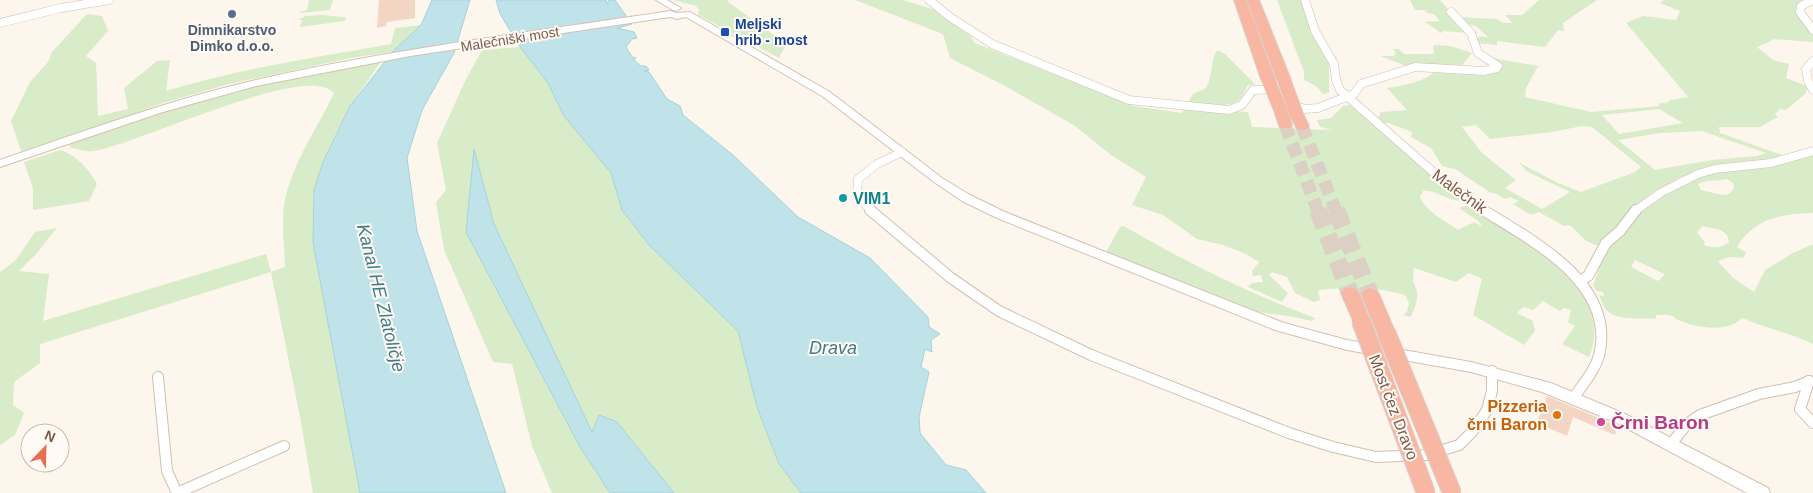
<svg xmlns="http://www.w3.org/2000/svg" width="1813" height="493" viewBox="0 0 1813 493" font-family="Helvetica,sans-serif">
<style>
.green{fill:#d8ecc9;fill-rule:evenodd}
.water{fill:#bfe3e8;stroke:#a5d3da}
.building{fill:#f3d5c3}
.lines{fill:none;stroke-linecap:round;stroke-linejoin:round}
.highway-tunnel-far1{stroke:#dcd0c4;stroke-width:13;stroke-dasharray:13 7;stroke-linecap:butt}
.highway-tunnel{stroke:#dcd0c4;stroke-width:18;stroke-dasharray:18 9;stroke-linecap:butt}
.street-far1-casing{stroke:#d1beb0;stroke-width:9}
.street-casing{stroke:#d1beb0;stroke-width:12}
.secondary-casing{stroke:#d6c0b0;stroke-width:2}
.highway-casing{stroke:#dad1cd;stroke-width:2}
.street-far1{stroke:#fff;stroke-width:8}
.street{stroke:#fff;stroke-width:10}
.secondary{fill:#fff;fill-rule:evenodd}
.highway{fill:#f7b7a3;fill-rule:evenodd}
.highway-bridge-far1-casing{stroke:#dad1cd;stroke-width:14;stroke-linecap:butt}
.highway-bridge-casing{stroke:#dad1cd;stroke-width:20;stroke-linecap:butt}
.highway-bridge-far1{stroke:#f7b7a3;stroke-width:13}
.highway-bridge{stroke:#f7b7a3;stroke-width:18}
.service-dot{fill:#5c6f8a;stroke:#fffaf3;stroke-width:2}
.transit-dot{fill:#1a4fb4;stroke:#fffaf3;stroke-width:2}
.culture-dot{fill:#0f9aa8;stroke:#fffaf3;stroke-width:2}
.food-dot{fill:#e8710a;stroke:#fffaf3;stroke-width:2}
.hotel-dot{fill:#d1479c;stroke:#fffaf3;stroke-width:2}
.labels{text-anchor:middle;stroke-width:4;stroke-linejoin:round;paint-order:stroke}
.far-transit-label{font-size:14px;font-weight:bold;fill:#164399;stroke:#fffaf3;text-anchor:start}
.far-service-label{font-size:14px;font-weight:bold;fill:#4e5e75;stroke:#fffaf3}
.far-street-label{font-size:14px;fill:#7a5c4d;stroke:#fffaf3}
.street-label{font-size:16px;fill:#7a5c4d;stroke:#fffaf3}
.culture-label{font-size:16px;font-weight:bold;fill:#0d838f;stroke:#fffaf3;text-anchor:start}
.food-label{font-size:16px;font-weight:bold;fill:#c56008;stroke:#fffaf3;text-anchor:end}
.water-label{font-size:18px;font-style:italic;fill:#437c86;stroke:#fffaf3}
.near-hotel-label{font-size:19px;font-weight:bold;fill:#b23c85;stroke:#fffaf3;text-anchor:start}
</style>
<rect width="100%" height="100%" fill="#fdf6ec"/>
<!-- green -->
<g class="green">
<path d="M309 0H333L330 10 301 13 300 12 307 10Z"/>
<path d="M673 0H729L727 1 786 44 779 58 698 15 699 10 696 6Z"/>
<path d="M855 0H903L958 17 975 43 1134 106 1182 113 1184 109 1248 112 1252 127 1333 130 1320 127 1317 120 1331 118 1343 106 1350 105 1462 200C1448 203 1437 189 1423 191L1420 197C1426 212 1446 221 1458 230L1474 222 1483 227 1477 220 1459 208 1468 205C1514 235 1619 287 1589 357L1562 344 1575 326 1568 322 1571 310 1564 308 1560 311 1543 301 1533 310 1523 307 1517 313 1533 321 1535 331 1524 345 1473 315 1482 279 1469 273 1456 282 1414 268 1413 282C1421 294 1416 305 1411 317L1403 315 1407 312 1409 304 1406 296C1380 286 1346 288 1318 290L1320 300 1314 302 1295 293 1287 277 1272 272 1269 275 1288 293 1282 302 1248 287 1252 283 1263 282 1261 275 1253 276 1252 271 1259 262 1246 254 1223 245 1197 239 1163 215 1132 205 1146 177 1111 155 1075 126 1007 87 950 58 943 34Z"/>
<path d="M1277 0H1303L1329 64V93L1323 94 1316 86 1304 80V72Z"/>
<path d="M1410 0H1440L1468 33 1443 31 1441 33 1425 22 1440 21 1434 14 1427 13 1425 10H1415Z"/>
<path d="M1539 0H1597L1563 23 1564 31 1558 30 1545 47 1497 41V45L1476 43 1475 38 1482 36 1489 38 1476 26 1467 24 1478 33H1473L1458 17 1497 19 1503 23H1512L1505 15H1522Z"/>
<path d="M1664 0H1806L1798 7 1813 33V42L1775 39 1757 47 1773 60 1789 64 1786 78 1807 86 1806 93 1786 110 1780 109 1775 114 1778 117 1760 127H1719L1720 133 1785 156 1707 168 1681 177 1652 193 1630 210 1623 222 1599 246 1586 241 1570 225 1564 226 1539 212 1531 215 1513 204 1519 201 1510 197 1505 199 1494 193H1491L1455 169 1442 166 1431 148 1411 137 1412 132 1389 123H1383L1378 118 1381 112 1407 110 1387 88C1400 86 1426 82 1435 71H1493L1486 57 1538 66 1526 88 1525 97 1591 112 1660 106 1658 104 1668 102 1670 100 1688 97 1626 23 1643 16 1676 20 1680 11 1660 3ZM1659 109 1683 123 1619 134 1602 115ZM1476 125 1490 139 1552 132 1582 126 1592 127 1641 167 1635 172 1581 192 1558 183 1518 162 1528 172 1570 192 1542 209 1505 188 1516 180 1482 153 1462 127ZM1702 131 1766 153 1757 156 1712 160 1655 170 1618 140 1660 133Z"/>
<path d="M87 14 102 16 108 31 86 56 96 63 98 116 128 109 124 88 157 61 170 60 166 91C240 68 315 58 391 44L395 28 421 25 391 52 351 58 229 84 163 103 22 154 11 121 30 82 48 62 52 52Z"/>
<path d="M323 15 343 17 346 18 345 21 300 27 302 20H297L306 16Z"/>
<path d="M1436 45 1450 46 1472 53 1460 68 1409 67 1380 56H1394L1396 53 1393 49H1399L1404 54H1434L1433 46Z"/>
<path d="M520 47 548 83 564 116 611 173 622 210 649 245 738 331 757 407 779 464 801 493H674L617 422 592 433 494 224 474 151 466 232 580 447 610 493H552L532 446 512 364 493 362 444 250 436 202 446 190 437 143 466 79 482 50Z"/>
<path d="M1217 50 1225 54 1255 84 1247 86C1245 91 1243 97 1239 100 1230 109 1199 104 1187 104L1193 94 1206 88C1213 75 1210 62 1217 50Z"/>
<path d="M382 60 350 106 336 134 323 162 314 190 313 243 360 493H313L300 417 271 272 40 344V363L14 382 13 405 24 413 15 435 0 445V272L16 260 35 232 57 228 37 253 19 271 49 274 43 321 266 254 271 272 285 267C284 242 280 216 287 191 297 156 319 125 334 93 306 61 136 146 92 151 85 152 78 149 70 147L69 144 202 100 257 85Z"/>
<path d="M60 150C75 154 90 170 97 184L89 201 33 210V188L24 162Z"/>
<path d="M1813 155V213C1782 214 1754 218 1737 247L1746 252 1744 258 1729 257 1718 261 1733 278 1754 292 1765 270 1793 253 1813 244V344C1790 333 1765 328 1742 318 1728 333 1696 328 1678 320 1676 319 1674 316 1672 316 1668 314 1661 315 1656 315V319C1642 318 1617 321 1606 310 1603 307 1601 299 1599 295L1604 296 1603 292 1597 291 1593 286 1605 250 1639 211 1658 196 1712 172 1768 168ZM1727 179 1733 183 1734 188 1729 194 1722 195 1701 190 1698 184C1709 179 1717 182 1727 179ZM1702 226C1713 229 1728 228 1729 242 1722 249 1713 248 1704 245L1705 242 1697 233ZM1635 260 1664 274V275L1658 281 1631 267Z"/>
<path d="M1124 226C1185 262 1249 293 1315 318L1312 321 1289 316 1249 311 1106 252 1120 227Z"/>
</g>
<!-- water -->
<g class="water">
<path d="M432 0H470L454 53 422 110 407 158 417 231 506 493H360L313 243 314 190 323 162 350 106 394 50 421 25Z"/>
<path d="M496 0H606L607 4 609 0H615L632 24 617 28 634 32 637 38 632 39 626 47 632 57 636 58 634 60 641 66H646L649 70 644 71 649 72 667 99 680 106 683 115 733 155 798 217 870 258 928 317 929 327 940 334 931 340 932 352 925 349 921 367 929 372 919 417 920 433 946 465 966 470 986 493H801L779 464 757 407 738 331 649 245 622 210 611 173 564 116 548 83 520 47 500 14Z"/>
<path d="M474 149 494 224 592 432 599 415 617 422 674 493H610L580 447 466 232Z"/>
</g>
<!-- building -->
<g class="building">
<path d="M379 0H415V18L387 22 386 26 377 28Z"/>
<path d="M1547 396 1618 426 1615 435 1573 417 1567 436 1537 423Z"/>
</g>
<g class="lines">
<!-- highway-tunnel-far1 -->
<g class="highway-tunnel-far1">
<path d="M1285 125 1318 211"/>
<path d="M1302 126 1336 211"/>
</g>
<!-- highway-tunnel -->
<g class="highway-tunnel">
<path d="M1318 210 1350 293"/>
<path d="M1336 210 1370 294"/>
</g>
<!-- street-far1 casing -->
<g class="street-far1-casing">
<g id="street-far1">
<path d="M929 0 950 17 992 44 1129 100 1229 110 1242 105 1253 90 1275 89"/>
<path d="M1305 0 1315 31 1334 64 1336 80 1340 90 1441 179 1485 211"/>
<path d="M1813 0 1801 6 1800 12 1813 30"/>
<path d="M0 23 61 8 109 0"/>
<path d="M1813 61 1806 69 1808 81 1813 90"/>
<path d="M1292 105 1305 109 1318 108 1354 94 1361 84 1415 67 1484 71 1497 68 1498 66 1478 53 1471 33 1451 12"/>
<path d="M871 211 857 194 858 179 877 164 902 152"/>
<path d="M1635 211 1662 192 1698 174 1715 169 1771 163 1813 151"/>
</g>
</g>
<!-- street casing -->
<g class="street-casing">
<g id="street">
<path d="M870 210 951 278 999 311 1091 355 1289 433 1333 447 1376 457 1427 455 1459 445 1473 431 1487 410 1492 391V371"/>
<path d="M1483 210C1531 240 1613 281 1600 351 1597 368 1584 383 1574 397"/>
<path d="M1580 281 1588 276 1606 243 1620 231 1636 210"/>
<path d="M158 377 167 471 177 493"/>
<path d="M1809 381 1800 409 1813 423"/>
<path d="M1671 444 1687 424 1700 415 1759 394 1795 387 1809 381"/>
<path d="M177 493 284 446"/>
</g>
</g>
<!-- secondary casing -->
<g class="secondary-casing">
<g id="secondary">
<path d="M656 0H667L681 8 676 11 673 10Z"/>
<path d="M670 11 677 13 690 12 830 92 942 178 970 195 1005 212 1284 323 1347 340 1471 362 1551 383 1625 414 1768 488 1770 493H1747L1615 422 1542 392 1471 372 1347 350 1275 330 997 218 962 201 934 182 822 96 686 17 677 19 670 17 410 56 256 86 163 112 0 167V160C85 131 169 100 256 80 392 49 532 32 670 11Z"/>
</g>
</g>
<!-- highway casing -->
<g class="highway-casing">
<g id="highway">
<path d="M1234 0H1246L1275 79 1273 82H1263L1261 79Z"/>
<path d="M1247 0H1259L1291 80 1289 83H1279L1277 80Z"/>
<path d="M1282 110 1289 114 1292 125 1290 128H1280L1275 114Z"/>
<path d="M1297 111 1302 112 1309 126 1307 129 1302 130 1297 129 1290 115Z"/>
<path d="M1350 287 1356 289 1359 293 1370 321 1367 325 1361 327 1355 325 1341 293 1344 289Z"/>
<path d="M1370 288 1376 290 1379 294 1395 332 1392 337 1386 338 1380 337 1377 332 1361 294 1364 290Z"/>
</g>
</g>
<!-- street-far1 -->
<use href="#street-far1" class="street-far1"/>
<!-- street -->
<use href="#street" class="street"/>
<!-- secondary -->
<use href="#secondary" class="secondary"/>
<!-- highway -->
<use href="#highway" class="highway"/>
<!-- highway-bridge-far1 casing -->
<g class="highway-bridge-far1-casing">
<g id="highway-bridge-far1">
<path d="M1268 79 1282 114"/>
<path d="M1284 80 1297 115"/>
</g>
</g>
<!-- highway-bridge casing -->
<g class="highway-bridge-casing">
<g id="highway-bridge">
<path d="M1361 321 1426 493"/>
<path d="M1386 332 1452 493"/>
</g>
</g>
<!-- highway-bridge-far1 -->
<use href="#highway-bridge-far1" class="highway-bridge-far1"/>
<!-- highway-bridge -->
<use href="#highway-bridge" class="highway-bridge"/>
</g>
<!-- markers -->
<circle class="service-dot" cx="232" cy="14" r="5"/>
<rect class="transit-dot" x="720" y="27" width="10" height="10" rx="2.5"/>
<circle class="culture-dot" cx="843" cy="198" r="5"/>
<circle class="food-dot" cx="1557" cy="415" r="5"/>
<circle class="hotel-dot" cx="1601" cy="422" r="5"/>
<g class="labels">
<!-- far-transit labels -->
<g class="far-transit-label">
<text x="735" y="29">Meljski<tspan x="735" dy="16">hrib - most</tspan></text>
</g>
<!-- far-service labels -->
<g class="far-service-label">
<text x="232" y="35">Dimnikarstvo<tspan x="232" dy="16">Dimko d.o.o.</tspan></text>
</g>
<!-- far-street labels -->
<g class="far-street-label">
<text transform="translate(510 39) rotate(-9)" y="5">Malečniški most</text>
</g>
<!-- street labels -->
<g class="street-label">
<text transform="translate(1460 191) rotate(36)" y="6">Malečnik</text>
<text transform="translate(1394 407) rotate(69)" y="6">Most čez Dravo</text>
</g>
<!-- culture labels -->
<g class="culture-label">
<text x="853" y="204">VIM1</text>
</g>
<!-- food labels -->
<g class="food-label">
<text x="1547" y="412">Pizzeria<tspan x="1547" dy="18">črni Baron</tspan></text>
</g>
<!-- water labels -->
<g class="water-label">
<text transform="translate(381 298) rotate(76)" y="6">Kanal HE Zlatoličje</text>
<text x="833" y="354">Drava</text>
</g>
<!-- near-hotel labels -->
<g class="near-hotel-label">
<text x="1611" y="429">Črni Baron</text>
</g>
</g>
<!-- north arrow -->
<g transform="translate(45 448) rotate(23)"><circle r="24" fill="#fffaf3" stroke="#cabbb1"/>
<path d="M0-4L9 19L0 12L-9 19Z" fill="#e76f51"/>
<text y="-8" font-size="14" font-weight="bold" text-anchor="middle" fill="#7a5c4d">N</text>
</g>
</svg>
